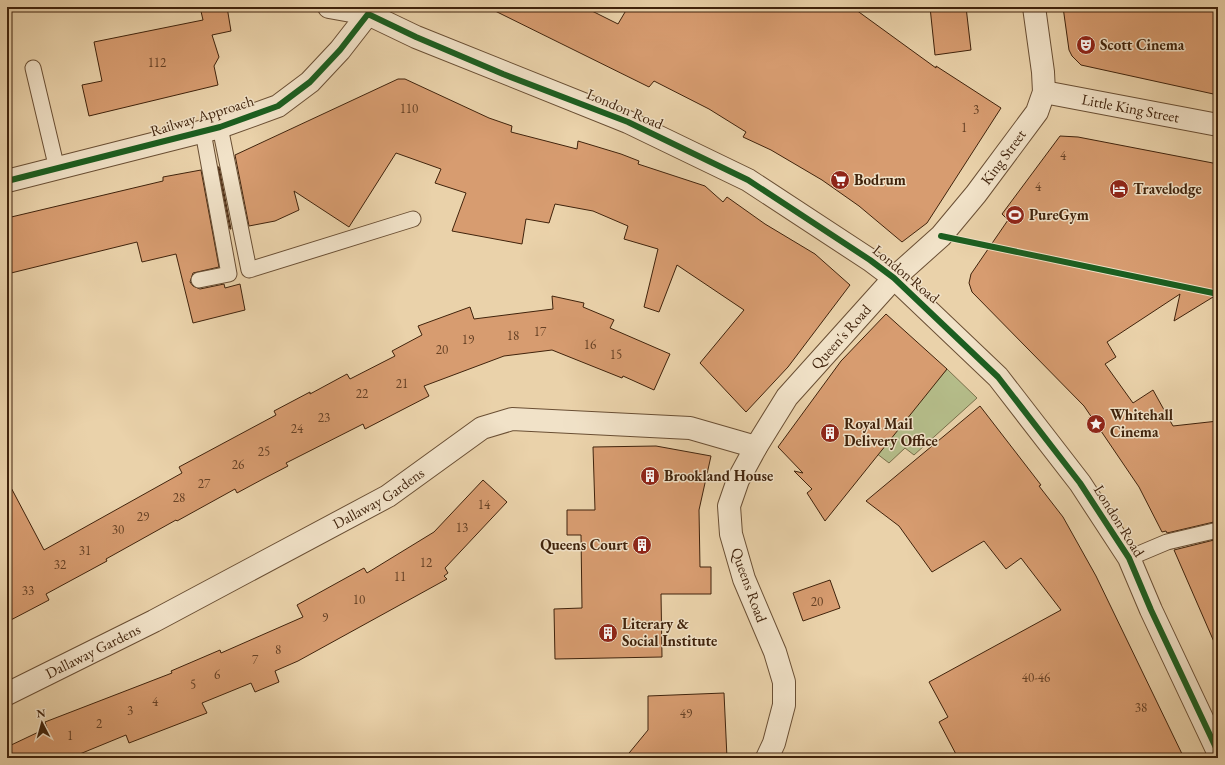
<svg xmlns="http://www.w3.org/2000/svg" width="1225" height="765" viewBox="0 0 1225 765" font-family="'EB Garamond',serif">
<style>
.green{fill:#b5bd8a;stroke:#7a704b}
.building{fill:#d79c70;stroke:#40230c}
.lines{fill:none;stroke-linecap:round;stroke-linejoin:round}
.service-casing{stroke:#6a4f34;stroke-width:17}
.minor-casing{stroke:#6a4f34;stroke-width:24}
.tertiary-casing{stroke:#6a4f34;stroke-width:24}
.service{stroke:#f1e2c8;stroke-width:15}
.minor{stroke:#f1e2c8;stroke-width:22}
.tertiary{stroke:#f1e2c8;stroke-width:22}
.cycleway-casing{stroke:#f1e2c8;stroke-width:8}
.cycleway{stroke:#1b5e20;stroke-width:6}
.labels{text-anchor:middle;stroke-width:3;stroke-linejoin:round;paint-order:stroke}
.number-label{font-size:13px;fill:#664125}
.poi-label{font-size:15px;font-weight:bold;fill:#40230c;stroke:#f1e2c8;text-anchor:start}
.street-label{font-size:15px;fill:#40230c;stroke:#f1e2c8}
</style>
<rect width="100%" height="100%" fill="#ead2aa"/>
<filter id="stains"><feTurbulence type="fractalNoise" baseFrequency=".005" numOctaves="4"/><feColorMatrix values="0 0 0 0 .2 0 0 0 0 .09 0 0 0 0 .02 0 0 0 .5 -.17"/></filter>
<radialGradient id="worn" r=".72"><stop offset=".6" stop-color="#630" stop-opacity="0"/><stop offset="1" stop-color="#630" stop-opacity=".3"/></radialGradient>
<!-- green -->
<path class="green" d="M947 369 977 398 914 455 905 448 889 463 876 453Z"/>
<!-- building -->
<g class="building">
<path d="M200 7H227L231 31 212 35 219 57 214 66 218 85 89 116 82 85 102 81 94 42 203 20Z"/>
<path d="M487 7H584L618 24 628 7H852L936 68V66L1001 108 927 223 902 242 859 206 822 180 771 150 743 137 746 132 709 109 654 81 649 87Z"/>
<path d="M930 7H966L971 50 935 55Z"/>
<path d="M1063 7H1218V95L1081 65 1072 56 1069 50Z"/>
<path d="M398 79H405L489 118 512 126 511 132 577 149 578 141 621 154 639 161 638 164 705 186 723 202 727 197 765 224 815 254 850 285 788 367 746 412 700 363 744 310 677 265 659 312 644 307 658 249 624 239 628 226 593 211 555 204 549 223 526 219 522 244 452 231 466 193 435 183 441 169 396 153 349 227 294 191 299 210 275 221 249 226 235 155Z"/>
<path d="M1060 136 1078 137 1218 164V294L1174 321 1180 294 1107 342 1116 357 1105 364 1133 403 1153 390 1173 426 1218 421V521L1167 533 1166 531 1162 532 1139 487 1084 406 972 292 969 283 971 274 1008 220 1002 214Z"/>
<path d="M218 167H219L231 229H230Z"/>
<path d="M201 170 219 267 193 273 190 282 193 286 200 289 224 284 225 288 240 284 245 310 193 323 176 254 142 262 137 242 7 274V218L163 181V177Z"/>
<path d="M552 296 584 303 583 307 614 320 610 328 670 354 654 390 623 376 622 378 552 350 504 356 424 386 429 396 365 429 363 424 286 463 288 466 263 479 237 493 235 489 177 521 176 520 106 559 107 561 46 594 49 600 7 622V480L44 550 182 473 179 467 276 415 274 411 310 392V394L347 374 350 379 395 356 392 351 422 335 418 326 470 307 474 319 553 309Z"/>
<path d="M886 314 947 369 825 521 807 493 812 489 794 471 803 473 778 447 841 361Z"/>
<path d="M980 406 1041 485 1039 486 1063 517 1096 576 1184 758H958L939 722 948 717 929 682 1061 610 1021 558 1006 569 984 541 932 572 899 526 866 501Z"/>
<path d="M656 446 711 456 699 510 700 567H711V594H661L662 657 555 659 554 609 582 608 581 535H567V510H595L593 447Z"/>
<path d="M483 480 507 502 445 568 448 573 444 576 447 579 298 661 275 671 279 682 255 692 251 683 202 703 207 713 129 743 126 735 70 758H7V747L47 728 45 722 172 673 171 671 220 650 221 653 303 617 297 605 364 568 367 573 434 532Z"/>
<path d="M1218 539V651L1174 550Z"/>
<path d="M830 580 840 608 803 621 793 593Z"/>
<path d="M724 693 727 758H625L648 730V696Z"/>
</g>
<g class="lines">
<!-- service casing -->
<g class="service-casing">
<g id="service">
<path d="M33 68 57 169"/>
<path d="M220 127 249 270 413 219"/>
<path d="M199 280 229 274 203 132"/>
<path d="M1129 558 1167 542 1218 530"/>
</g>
</g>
<!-- minor casing -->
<g class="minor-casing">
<g id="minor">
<path id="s1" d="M1044 92 1218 125"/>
<path id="s2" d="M7 694 154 621 388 496 482 428 512 419 690 428 756 447"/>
<path id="s3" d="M767 758 774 743 784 705V682L775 652 744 579 731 534 729 506 738 480 756 447 787 397 894 278 941 236 976 194 1037 112 1044 92 1043 72 1034 7"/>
</g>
</g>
<!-- tertiary casing -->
<g class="tertiary-casing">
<g id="tertiary">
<path d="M329 7 368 14"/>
<path d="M357 7 368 14 416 37 628 122 748 180 870 260 894 278 998 377 1080 483 1129 558 1151 610 1218 752"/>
<path d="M7 181 220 127 278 106 310 82 340 50 368 14"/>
</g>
</g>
<!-- service -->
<use href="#service" class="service"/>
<!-- minor -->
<use href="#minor" class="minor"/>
<!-- tertiary -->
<use href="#tertiary" class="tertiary"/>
<!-- cycleway casing -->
<g class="cycleway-casing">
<g id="cycleway">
<path d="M7 181 220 127 278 106 310 82 340 50 368 14 416 37 503 74 628 122 748 180 870 260 894 278 998 377 1080 483 1129 558 1151 610 1218 752"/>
<path d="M941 236 1218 294"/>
</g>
</g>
<!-- cycleway -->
<use href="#cycleway" class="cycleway"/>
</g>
<!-- icons -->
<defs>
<g id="theatre-disc" transform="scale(1)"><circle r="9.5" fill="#8f2418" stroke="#f1e2c8"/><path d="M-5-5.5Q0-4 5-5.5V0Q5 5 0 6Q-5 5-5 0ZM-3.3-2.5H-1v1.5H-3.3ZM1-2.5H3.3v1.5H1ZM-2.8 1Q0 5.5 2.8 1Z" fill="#fff"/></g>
<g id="supermarket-disc" transform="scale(1)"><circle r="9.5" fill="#8f2418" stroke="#f1e2c8"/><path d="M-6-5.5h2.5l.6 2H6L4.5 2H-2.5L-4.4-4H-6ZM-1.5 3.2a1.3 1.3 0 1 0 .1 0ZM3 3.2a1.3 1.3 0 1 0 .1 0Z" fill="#fff"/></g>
<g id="hotel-disc" transform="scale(1)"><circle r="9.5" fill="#8f2418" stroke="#f1e2c8"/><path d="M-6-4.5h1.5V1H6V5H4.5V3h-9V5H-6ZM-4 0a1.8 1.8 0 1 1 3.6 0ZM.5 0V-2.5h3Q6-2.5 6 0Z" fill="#fff"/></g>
<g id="stadium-disc" transform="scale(1)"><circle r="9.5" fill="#8f2418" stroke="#f1e2c8"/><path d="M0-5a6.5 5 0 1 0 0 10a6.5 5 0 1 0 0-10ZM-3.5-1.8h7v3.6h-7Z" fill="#fff"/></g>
<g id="sight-disc" transform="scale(1)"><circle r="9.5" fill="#8f2418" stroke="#f1e2c8"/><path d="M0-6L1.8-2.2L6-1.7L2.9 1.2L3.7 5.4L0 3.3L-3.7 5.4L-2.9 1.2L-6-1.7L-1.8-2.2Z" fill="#fff"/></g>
<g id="building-disc" transform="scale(1)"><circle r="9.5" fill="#8f2418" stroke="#f1e2c8"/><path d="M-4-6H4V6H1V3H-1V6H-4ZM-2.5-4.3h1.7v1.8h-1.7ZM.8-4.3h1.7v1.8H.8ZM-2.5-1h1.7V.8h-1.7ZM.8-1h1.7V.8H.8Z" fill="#fff"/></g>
</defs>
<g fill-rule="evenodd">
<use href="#theatre-disc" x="1086" y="45"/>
<use href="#supermarket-disc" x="840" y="180"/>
<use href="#hotel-disc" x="1119" y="189"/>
<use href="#stadium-disc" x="1015" y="215"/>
<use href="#sight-disc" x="1096" y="424"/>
<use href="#building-disc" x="830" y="433"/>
<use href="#building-disc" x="650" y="476"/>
<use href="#building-disc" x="642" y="545"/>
<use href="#building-disc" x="608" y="633"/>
</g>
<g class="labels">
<!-- number labels -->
<g class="number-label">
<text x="157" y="67">112</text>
<text x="409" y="113">110</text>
<text x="976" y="114">3</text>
<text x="964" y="132">1</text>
<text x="1063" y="160">4</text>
<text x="1038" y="191">4</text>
<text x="540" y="336">17</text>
<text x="513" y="340">18</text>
<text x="468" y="344">19</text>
<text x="590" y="349">16</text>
<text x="442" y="354">20</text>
<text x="616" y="359">15</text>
<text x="402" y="388">21</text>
<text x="362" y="398">22</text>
<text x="324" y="422">23</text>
<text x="297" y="433">24</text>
<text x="264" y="456">25</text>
<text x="238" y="469">26</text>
<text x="204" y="488">27</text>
<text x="179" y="502">28</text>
<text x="484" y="509">14</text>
<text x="143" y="521">29</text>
<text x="462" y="532">13</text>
<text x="118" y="534">30</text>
<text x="85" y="555">31</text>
<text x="426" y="567">12</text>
<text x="60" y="569">32</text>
<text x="400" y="581">11</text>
<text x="28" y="595">33</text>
<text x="359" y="604">10</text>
<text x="817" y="606">20</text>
<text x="325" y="622">9</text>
<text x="278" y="654">8</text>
<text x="255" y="664">7</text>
<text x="217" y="679">6</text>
<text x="1036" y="682">40-46</text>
<text x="193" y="689">5</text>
<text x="155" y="706">4</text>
<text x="1141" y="712">38</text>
<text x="130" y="715">3</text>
<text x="686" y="718">49</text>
<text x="99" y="728">2</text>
<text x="70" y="740">1</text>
</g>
<!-- poi labels -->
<g class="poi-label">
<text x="1100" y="50">Scott Cinema</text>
<text x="854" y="185">Bodrum</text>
<text x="1133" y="194">Travelodge</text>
<text x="1029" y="220">PureGym</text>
<text x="1110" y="420">Whitehall<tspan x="1110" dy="17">Cinema</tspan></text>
<text x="844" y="429">Royal Mail<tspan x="844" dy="17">Delivery Office</tspan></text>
<text x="664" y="481">Brookland House</text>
<text x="628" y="550" text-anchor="end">Queens Court</text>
<text x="622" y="629">Literary &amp;<tspan x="622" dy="17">Social Institute</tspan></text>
</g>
<!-- street labels -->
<g class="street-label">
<text transform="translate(625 109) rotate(23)" y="5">London Road</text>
<text dy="5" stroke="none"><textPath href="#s1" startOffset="88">Little King Street</textPath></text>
<text transform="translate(202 116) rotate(-17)" y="5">Railway Approach</text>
<text dy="5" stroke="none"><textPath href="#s3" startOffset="712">King Street</textPath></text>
<text transform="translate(906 274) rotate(40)" y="5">London Road</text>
<text dy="5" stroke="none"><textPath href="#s3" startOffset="469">Queen's Road</textPath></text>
<text dy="5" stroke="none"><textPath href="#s2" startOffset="420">Dallaway Gardens</textPath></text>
<text transform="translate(1119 521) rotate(58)" y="5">London Road</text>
<text transform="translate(749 585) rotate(70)" y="5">Queens Road</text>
<text dy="5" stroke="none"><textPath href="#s2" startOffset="96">Dallaway Gardens</textPath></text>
</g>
</g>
<!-- margin -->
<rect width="1225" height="765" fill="none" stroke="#ead2aa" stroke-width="24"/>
<rect x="8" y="8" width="1209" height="749" fill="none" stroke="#40230c" stroke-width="2"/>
<rect x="12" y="12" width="1201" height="741" fill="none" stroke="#40230c"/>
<!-- north arrow -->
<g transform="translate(42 723) rotate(354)" stroke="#f1e2c8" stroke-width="3" paint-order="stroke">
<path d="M0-3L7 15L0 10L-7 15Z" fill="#40230c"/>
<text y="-6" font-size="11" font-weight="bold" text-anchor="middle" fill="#40230c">N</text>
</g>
<rect width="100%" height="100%" filter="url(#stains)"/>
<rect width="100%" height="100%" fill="url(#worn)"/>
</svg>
